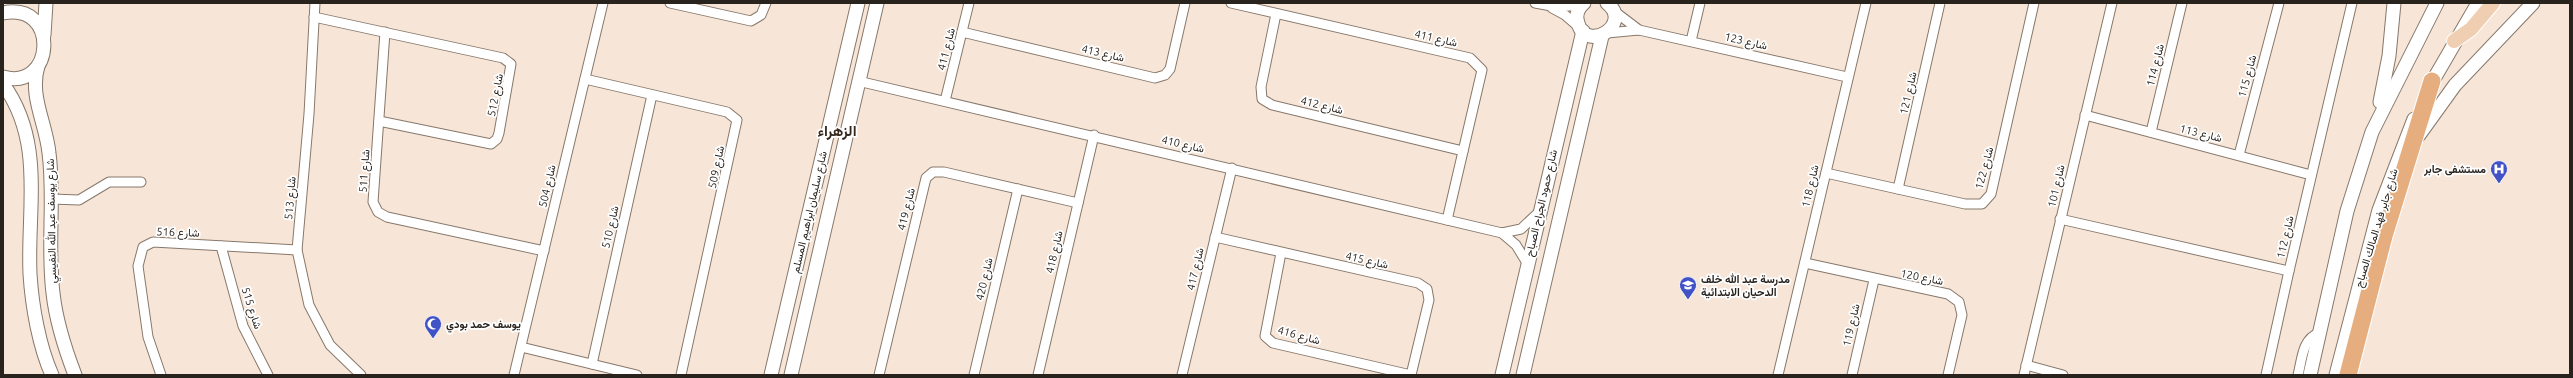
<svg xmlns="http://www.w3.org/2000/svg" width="2573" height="378" viewBox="0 0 2573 378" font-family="Ubuntu,Vazirmatn,sans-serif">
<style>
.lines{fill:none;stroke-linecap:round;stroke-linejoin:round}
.street-casing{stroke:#87786b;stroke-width:11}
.secondary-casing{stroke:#87786b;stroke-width:15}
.primary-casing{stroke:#fff;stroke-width:16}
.highway-casing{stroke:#fff;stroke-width:19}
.street{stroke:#fff;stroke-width:9}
.secondary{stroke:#fff;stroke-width:13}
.primary{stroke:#f0ceb2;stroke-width:14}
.highway{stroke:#e6ae7e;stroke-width:17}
.labels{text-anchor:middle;stroke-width:3.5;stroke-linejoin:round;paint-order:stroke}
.street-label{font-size:11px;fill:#29231e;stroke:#fff}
.poi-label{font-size:11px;font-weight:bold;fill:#29231e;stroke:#fff;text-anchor:start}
.district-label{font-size:15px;font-weight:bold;fill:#36291f;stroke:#fff}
</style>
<rect width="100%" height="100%" fill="#f7e6d8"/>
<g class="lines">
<!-- street casing -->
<g class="street-casing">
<g id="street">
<path d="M315 3 309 114 297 250 309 305 330 345 361 375"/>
<path d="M670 3 751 21 761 15 766 3"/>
<path d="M1231 3 1470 58 1482 70 1447 220"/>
<path d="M1535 3 1557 7 1582 5"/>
<path d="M1552 8 1565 15 1579 27"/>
<path d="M1614 11 1639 30"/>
<path d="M1276 14 1261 87 1262 99 1272 105 1463 151"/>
<path d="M314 17 503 58 511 64 499 133 497 139 491 144 379 121"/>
<path d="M385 32 373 202 378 212 387 217 544 251"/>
<path d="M962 32 1155 78 1165 75 1170 69 1185 3"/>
<path d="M1607 33 1639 30 1847 77"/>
<path d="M1691 41 1700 3"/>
<path d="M585 79 727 112 737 120 681 375"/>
<path d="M858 81 1502 233 1521 229 1538 213"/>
<path d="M945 101 969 3"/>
<path d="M2085 115 2311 175"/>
<path d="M2151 132 2182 3"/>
<path d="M2239 155 2279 3"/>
<path d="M1826 173 1965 204H1982L1991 194 2034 3"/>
<path d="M1898 189 1940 3"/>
<path d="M51 199 79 200 109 182H141"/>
<path d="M2060 219 2289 271 2352 3"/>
<path d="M1502 233 1516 245 1527 263"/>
<path d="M1215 237 1418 283 1427 289 1429 300 1411 375"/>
<path d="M221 246 243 326 268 375"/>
<path d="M1281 253 1265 336 1273 343 1411 375"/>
<path d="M1805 263 1948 294 1959 302 1962 315 1948 375"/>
<path d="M521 347 637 375"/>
<path d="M592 364 652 95"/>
<path d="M2026 365 2063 375"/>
<path d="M161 375 148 337 138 266 143 247 153 242 297 250"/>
<path d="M514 375 603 3"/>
<path d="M879 375 926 178 933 172H944L1078 203"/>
<path d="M974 375 1018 189"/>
<path d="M1038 375 1094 135"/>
<path d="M1182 375 1232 168"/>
<path d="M1778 375 1866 3"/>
<path d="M1852 375 1874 280"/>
<path d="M2024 375 2112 3"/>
<path d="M2266 375 2289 271"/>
<path d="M2298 375C2302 360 2302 339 2319 333"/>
</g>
</g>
<!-- secondary casing -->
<g class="secondary-casing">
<g id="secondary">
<path d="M1584 3C1578 8 1575 15 1578 23 1586 54 1634 24 1607 3"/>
<path d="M3 13C60 1 55 92 3 77"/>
<path d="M44 35 46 3"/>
<path d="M38 66C29 96 46 123 49 153 55 199 47 246 53 293 56 321 65 349 75 375"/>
<path d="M3 84C45 142 27 208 30 274 32 306 39 346 52 375"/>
<path d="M2428 89 2478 3"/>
<path d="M2380 102 2389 56 2394 3"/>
<path d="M2419 135 2455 85 2533 3"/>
<path d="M771 375 858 3"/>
<path d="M791 375 877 3"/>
<path d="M1502 375 1583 31"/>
<path d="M1523 375 1602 36"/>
<path d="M2310 375 2347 211 2372 132 2437 3"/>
<path d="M2336 375 2379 210 2414 119"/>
</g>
</g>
<!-- primary casing -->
<g class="primary-casing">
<path id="primary" d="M2454 41 2471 29 2493 3"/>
</g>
<!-- highway casing -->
<g class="highway-casing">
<path id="highway" d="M2348 375 2384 236 2432 81"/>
</g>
<!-- street -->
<use href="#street" class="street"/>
<!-- secondary -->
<use href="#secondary" class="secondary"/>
<!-- primary -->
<use href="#primary" class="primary"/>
<!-- highway -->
<use href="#highway" class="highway"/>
</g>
<!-- icons -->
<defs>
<g id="hospital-pin" transform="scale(0.9)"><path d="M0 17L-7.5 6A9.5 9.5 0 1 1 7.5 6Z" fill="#4152c6" stroke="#fff"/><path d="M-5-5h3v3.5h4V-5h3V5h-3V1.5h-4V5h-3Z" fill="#fff"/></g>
<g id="school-pin" transform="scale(0.9)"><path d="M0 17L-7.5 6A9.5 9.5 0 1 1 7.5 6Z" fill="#4152c6" stroke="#fff"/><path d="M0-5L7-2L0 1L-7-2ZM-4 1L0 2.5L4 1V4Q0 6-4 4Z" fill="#fff"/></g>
<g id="mosque-pin" transform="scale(0.9)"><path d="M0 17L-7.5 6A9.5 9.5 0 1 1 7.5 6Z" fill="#4152c6" stroke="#fff"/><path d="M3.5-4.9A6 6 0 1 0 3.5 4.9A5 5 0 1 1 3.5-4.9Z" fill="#fff"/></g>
</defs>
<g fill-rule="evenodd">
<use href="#hospital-pin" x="2499" y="169"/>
<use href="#school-pin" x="1688" y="285"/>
<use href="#mosque-pin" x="433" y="324"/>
</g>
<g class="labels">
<!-- street labels -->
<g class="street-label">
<text transform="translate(1436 38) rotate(13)" y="4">شارع 411</text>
<text transform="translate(1746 41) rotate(13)" y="4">شارع 123</text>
<text transform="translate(946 49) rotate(-76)" y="4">شارع 411</text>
<text transform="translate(1103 53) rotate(13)" y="4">شارع 413</text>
<text transform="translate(2155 65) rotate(-76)" y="4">شارع 114</text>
<text transform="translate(2247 76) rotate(-75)" y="4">شارع 115</text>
<text transform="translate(1908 93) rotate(-77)" y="4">شارع 121</text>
<text transform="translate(495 95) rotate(-79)" y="4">شارع 512</text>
<text transform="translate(1322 105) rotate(14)" y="4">شارع 412</text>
<text transform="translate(2201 133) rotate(14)" y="4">شارع 113</text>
<text transform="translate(1183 144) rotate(13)" y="4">شارع 410</text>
<text transform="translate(716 167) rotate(-78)" y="4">شارع 509</text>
<text transform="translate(1984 168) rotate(-75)" y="4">شارع 122</text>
<text transform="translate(364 171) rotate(-86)" y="4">شارع 511</text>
<text transform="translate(547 186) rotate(-77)" y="4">شارع 504</text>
<text transform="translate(1810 186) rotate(-77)" y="4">شارع 118</text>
<text transform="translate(2056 186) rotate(-77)" y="4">شارع 101</text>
<text transform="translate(290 198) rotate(-85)" y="4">شارع 513</text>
<text transform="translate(1541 203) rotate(-77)" y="4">شارع حمود الجراح الصباح</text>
<text transform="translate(906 209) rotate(-76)" y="4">شارع 419</text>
<text transform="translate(809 212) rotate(-77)" y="4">شارع سليمان ابراهيم المسلم</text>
<text transform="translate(51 221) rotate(-91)" y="4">شارع يوسف عبد الله النفيسي</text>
<text transform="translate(610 227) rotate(-77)" y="4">شارع 510</text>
<text transform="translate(2376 228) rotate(-73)" y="4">شارع جابر فهد المالك الصباح</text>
<text transform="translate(178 232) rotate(2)" y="4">شارع 516</text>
<text transform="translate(2285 237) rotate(-77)" y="4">شارع 112</text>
<text transform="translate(1054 252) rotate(-77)" y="4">شارع 418</text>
<text transform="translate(1367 260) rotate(13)" y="4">شارع 415</text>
<text transform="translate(1195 269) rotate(-77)" y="4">شارع 417</text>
<text transform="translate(1922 277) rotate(11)" y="4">شارع 120</text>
<text transform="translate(984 279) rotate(-77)" y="4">شارع 420</text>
<text transform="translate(252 308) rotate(72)" y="4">شارع 515</text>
<text transform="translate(1851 325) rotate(-77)" y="4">شارع 119</text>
<text transform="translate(1299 335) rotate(15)" y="4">شارع 416</text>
</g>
<!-- poi labels -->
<g class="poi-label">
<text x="2486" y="173" text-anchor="end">مستشفى جابر</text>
<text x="1701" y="283">مدرسة عبد الله خلف<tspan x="1701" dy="13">الدحيان الابتدائية</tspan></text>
<text x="446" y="328">يوسف حمد بودي</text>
</g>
<!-- district labels -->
<g class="district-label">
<text x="837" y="136">الزهراء</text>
</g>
</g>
<!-- border -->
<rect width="2573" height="378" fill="none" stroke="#29231e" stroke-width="8"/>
</svg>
